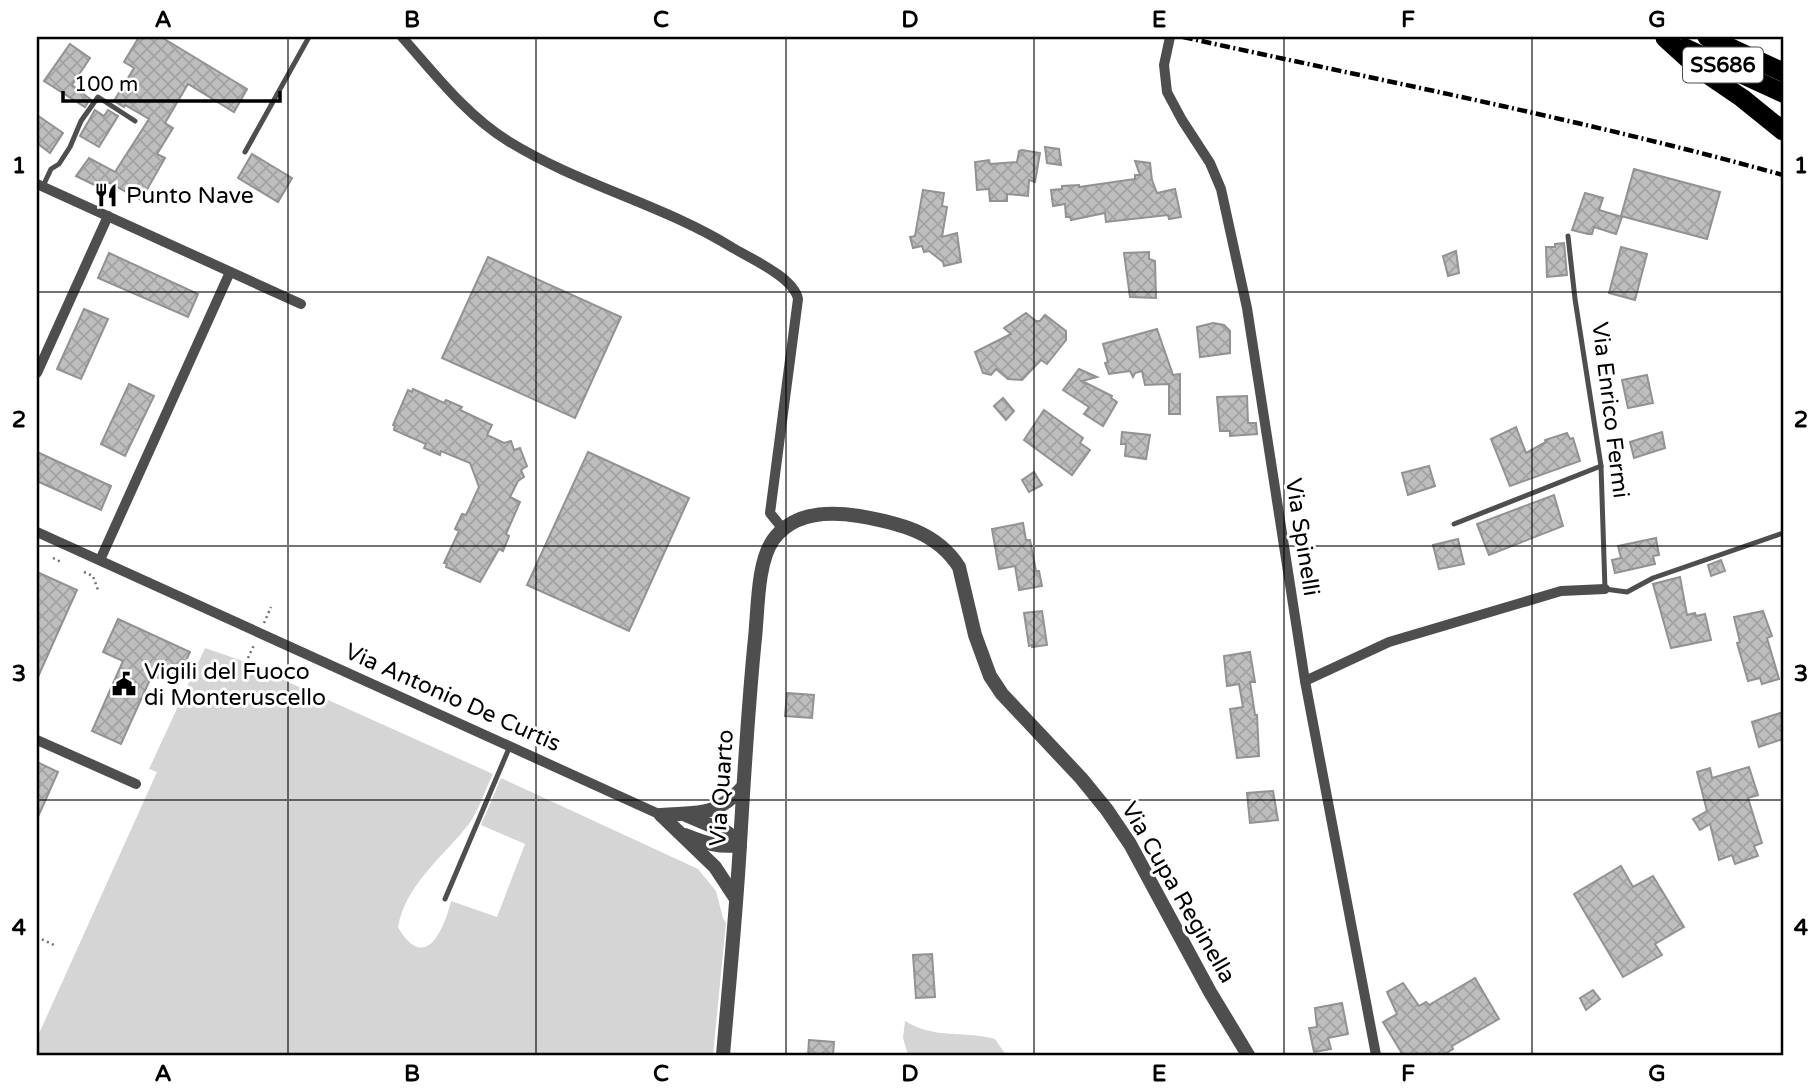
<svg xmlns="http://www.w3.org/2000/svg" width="1820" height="1092" viewBox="0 0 1820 1092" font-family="'Varela Round',sans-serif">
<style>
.green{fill:#d5d5d5}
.building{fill:url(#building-cross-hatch);stroke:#929292;stroke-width:2}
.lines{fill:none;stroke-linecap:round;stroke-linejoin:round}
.path{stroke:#707070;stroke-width:2.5;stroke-dasharray:2 3.5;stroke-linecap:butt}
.service{stroke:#4e4e4e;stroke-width:5}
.minor{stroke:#4e4e4e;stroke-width:10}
.tertiary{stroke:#4e4e4e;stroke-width:14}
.trunk{stroke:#000;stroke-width:19}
.rail{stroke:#000;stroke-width:4.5;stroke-dasharray:10 3.5 2 3.5;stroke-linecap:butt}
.grid{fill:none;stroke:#000;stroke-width:2;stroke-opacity:0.55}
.labels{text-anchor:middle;stroke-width:6;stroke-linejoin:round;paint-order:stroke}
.shield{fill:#fff;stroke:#4c4c4c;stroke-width:2}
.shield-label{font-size:21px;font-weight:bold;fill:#000}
.poi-label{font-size:23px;fill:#000;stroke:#fff;text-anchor:start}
.street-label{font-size:23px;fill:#000;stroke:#fff}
.neatline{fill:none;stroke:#000;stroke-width:2.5}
.grid-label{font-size:23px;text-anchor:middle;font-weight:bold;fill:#000}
</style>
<defs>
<pattern id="building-cross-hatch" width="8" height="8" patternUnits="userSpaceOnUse" patternTransform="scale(1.75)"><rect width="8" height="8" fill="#bebebe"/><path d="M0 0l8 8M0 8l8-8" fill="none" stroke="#a2a2a2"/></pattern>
</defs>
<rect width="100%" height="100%" fill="#fff"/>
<!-- green -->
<g class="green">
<path d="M205 648 237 659 493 774C485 790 479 810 469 824 443 857 406 884 398 927 425 974 444 930 451 901L497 917 525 844 481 825 501 778 698 869 716 891 723 918 726 923 713 1055H37V1038L157 772 149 769Z"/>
<path d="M905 1021C936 1040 963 1030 995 1039L1006 1055H908L903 1038Z"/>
</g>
<!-- building -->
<g class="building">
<path d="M139 37H161L247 89 234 112 188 84 165 123 173 128 157 154 165 158 141 200 108 182 105 190 76 176 89 158 115 172 149 119 125 105 124 107 114 101 134 68 124 62Z"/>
<path d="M70 44 90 58 72 85 90 99 85 107 44 81Z"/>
<path d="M95 110 104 116 108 110 118 116 99 147 80 136Z"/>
<path d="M37 115 63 133 50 153 37 143Z"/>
<path d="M1045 147 1059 149 1061 165 1047 163Z"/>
<path d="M1022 150 1040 153 1035 182 1029 180 1028 196 1007 194V201H990L989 189 977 190 975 162 989 160 990 164 1017 162 1019 151Z"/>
<path d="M252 154 292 178 278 202 238 178Z"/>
<path d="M1135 161 1150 163 1152 180 1157 193 1175 189 1181 217 1169 219 1168 215 1106 222 1105 213 1071 220 1070 217H1066L1065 204 1053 206 1051 190 1062 189V186L1079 185V187L1135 179V175H1140Z"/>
<path d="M1634 169 1720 192 1707 239 1621 216Z"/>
<path d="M923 190 944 193 942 206 947 207 942 237 957 233 961 262 944 266 943 262 929 251 924 252 922 246 913 248 910 237 915 236Z"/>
<path d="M1585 193 1603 198 1599 210 1622 217 1616 234 1594 227 1592 234H1588L1572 230Z"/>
<path d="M1564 243 1567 275 1547 277 1546 247H1555V244Z"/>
<path d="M1621 247 1647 254 1635 300 1609 293Z"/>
<path d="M1456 251 1459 273 1448 276 1443 256Z"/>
<path d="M1149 252V259L1155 261 1156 298 1130 297 1124 253Z"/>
<path d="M109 253 198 294 188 317 98 278Z"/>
<path d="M488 257 621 317 575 418 442 358Z"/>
<path d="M84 309 108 319 81 379 57 369Z"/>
<path d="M1026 313 1036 321H1040L1045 315 1066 331V340L1047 364 1041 360 1022 380 1008 379 996 369 991 375 983 373 975 352 1011 334 1004 328Z"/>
<path d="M1213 323 1224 325 1230 331V353L1200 357 1197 327Z"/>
<path d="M1157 329 1173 375 1180 374V414H1169V384L1145 385 1142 371 1135 373 1133 377 1130 371 1109 374 1105 363 1108 362 1103 344Z"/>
<path d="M1079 369 1097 377 1082 381 1112 396 1111 398 1117 402 1103 426 1084 414 1089 407 1063 390Z"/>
<path d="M1647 375 1653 403 1628 408 1622 380Z"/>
<path d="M129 384 154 396 125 456 101 444Z"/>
<path d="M413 389 444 403 446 400 462 407 460 410 492 425 487 435 504 443 511 441 514 450 520 448 527 466 521 470 524 477 518 481 510 497 520 502 506 534 509 536 503 551 499 549 480 582 446 567 447 564 444 563 459 531 455 529 462 514 466 515 479 487 470 463 441 451 440 455 424 448 426 444 394 430 395 426 393 425 408 390 412 392Z"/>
<path d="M1247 396 1248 423H1256L1257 434 1230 436V431H1220L1217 397Z"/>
<path d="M1003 398 1014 411 1006 420 994 406Z"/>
<path d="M1044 410 1083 438 1080 443 1090 450 1072 475 1024 440Z"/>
<path d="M1516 427 1526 453 1546 442 1545 440 1567 433 1570 439 1573 438 1580 461 1510 486 1491 439Z"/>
<path d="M1122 432 1150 435 1146 459 1125 456 1126 444H1121Z"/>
<path d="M1662 432 1665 448 1634 458 1630 442Z"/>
<path d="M37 452 111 486 101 510 37 481Z"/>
<path d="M588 452 689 498 629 631 527 585Z"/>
<path d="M1429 466 1435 486 1408 495 1402 473Z"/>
<path d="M1034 472 1042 485 1029 492 1022 480Z"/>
<path d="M1554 495 1563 526 1489 555 1477 524Z"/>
<path d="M1023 523 1026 540H1030L1036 571H1039L1042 586 1019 590 1015 566 999 569 992 529Z"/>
<path d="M1656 538 1659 555 1653 556 1655 564 1615 573 1612 560 1621 558 1618 546Z"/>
<path d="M1458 539 1464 564 1439 569 1433 545Z"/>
<path d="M1721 560 1725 571 1711 576 1708 565Z"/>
<path d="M37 572 77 590 37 679Z"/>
<path d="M1680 577 1687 615 1695 613 1696 616 1705 614 1711 640 1671 648 1653 584Z"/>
<path d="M1042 611 1047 645 1032 647V645L1029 646 1024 613Z"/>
<path d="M1763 611 1772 636 1767 638 1779 679 1762 684 1760 678 1748 681 1737 643 1740 642 1734 617Z"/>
<path d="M118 619 190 652 175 685 152 675 121 744 92 731 123 661 103 652Z"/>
<path d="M1250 652 1255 682H1250L1255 715H1257L1259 756 1237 758 1230 709 1243 707 1239 684 1227 686 1224 656Z"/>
<path d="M787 693 814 695 812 718 785 716Z"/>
<path d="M1783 712V739L1759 747 1752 722Z"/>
<path d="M37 762 58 772 37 819Z"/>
<path d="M1749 767 1758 795 1748 798 1762 843 1754 846 1758 856 1735 864 1732 855 1719 860 1710 824 1700 830 1693 819 1707 811 1697 772 1710 768 1712 778Z"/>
<path d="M1273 791 1278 820 1250 823 1247 793Z"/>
<path d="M1621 866 1633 887 1653 876 1684 927 1655 944 1662 955 1623 977 1574 894Z"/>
<path d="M932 954 935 997 916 998 913 955Z"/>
<path d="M1475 978 1499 1019 1452 1046 1453 1049 1443 1055H1403L1383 1022 1397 1014 1387 992 1403 983 1419 1006 1426 1002 1429 1005Z"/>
<path d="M1593 990 1600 999 1586 1010 1580 998Z"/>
<path d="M1342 1003 1348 1034 1328 1038 1331 1049 1314 1052 1309 1028 1317 1027 1315 1008Z"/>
<path d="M809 1040 834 1042 833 1055H808Z"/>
</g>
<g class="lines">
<!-- path -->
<g class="path">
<path d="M53 558 61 562"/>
<path d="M84 572 93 576 98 590"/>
<path d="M264 623 271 607"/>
<path d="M248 658 254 645"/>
<path d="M37 937 54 945"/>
</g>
<!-- service -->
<g class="service">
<path d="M245 152 309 37"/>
<path d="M43 186 51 169 59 164 70 147 81 121 98 97 135 121"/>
<path d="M1568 236 1575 299 1601 466 1605 589 1627 592 1653 578 1783 533"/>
<path d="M1454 524 1601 466"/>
<path d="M445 899 510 746"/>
</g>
<!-- minor -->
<g class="minor">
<path d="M402 37C434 73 466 115 508 141 579 185 662 204 733 248 752 259 794 278 798 299L770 513 783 529"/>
<path d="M1170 37 1164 65 1167 92 1182 120 1210 163 1221 189 1247 308 1305 681 1376 1055"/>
<path d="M37 184 301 304"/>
<path d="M37 373 108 216"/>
<path d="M37 532 661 815"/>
<path d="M100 560 230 272"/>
<path d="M1305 681 1389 642 1561 591 1605 589"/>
<path d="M37 740 136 784"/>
</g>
<!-- tertiary -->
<g class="tertiary">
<path d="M661 815 715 867 736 899"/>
<path d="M661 815C698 812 716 817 743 787"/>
<path d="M686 815 728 833 740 845"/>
<path d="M685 835C705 843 719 848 740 845"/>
<path d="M723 1055C729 985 736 915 740 844 744 776 748 707 755 638 758 610 757 563 773 540 793 512 829 511 859 516 899 523 937 532 959 567L975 635 990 676 1002 694 1081 778 1107 810 1130 844 1210 992 1248 1055"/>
</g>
<!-- trunk -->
<g class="trunk">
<path d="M1707 37 1783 72"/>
<path d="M1665 38 1698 68 1742 98 1783 131"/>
<path d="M1685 48 1783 93"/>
</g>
<!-- rail -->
<path class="rail" d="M1183 37C1383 81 1585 120 1783 175"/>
</g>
<!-- grid -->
<path class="grid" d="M288 37V1055M536 37V1055M786 37V1055M1034 37V1055M1284 37V1055M1532 37V1055M37 292H1783M37 546H1783M37 800H1783"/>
<!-- icons -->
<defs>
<g id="restaurant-bare" transform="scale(1.89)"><path d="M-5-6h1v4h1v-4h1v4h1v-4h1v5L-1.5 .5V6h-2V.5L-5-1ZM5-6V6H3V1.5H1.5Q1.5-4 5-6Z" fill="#000" stroke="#fff" stroke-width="2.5" paint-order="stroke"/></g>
<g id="civic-bare" transform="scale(1.89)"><path d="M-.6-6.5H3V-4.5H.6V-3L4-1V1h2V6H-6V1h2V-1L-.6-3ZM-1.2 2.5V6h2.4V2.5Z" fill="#000" stroke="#fff" stroke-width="2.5" paint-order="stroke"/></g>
</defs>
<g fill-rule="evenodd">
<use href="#restaurant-bare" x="106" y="195"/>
<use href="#civic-bare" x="124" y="684"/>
</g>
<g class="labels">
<!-- shield labels -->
<rect class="shield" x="1683" y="47.5" width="80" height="35" rx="5"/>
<g class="shield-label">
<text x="1723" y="72">SS686</text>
</g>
<!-- poi labels -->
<g class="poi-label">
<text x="126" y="203">Punto Nave</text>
<text x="144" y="679">Vigili del Fuoco<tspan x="144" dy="26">di Monteruscello</tspan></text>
</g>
<!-- street labels -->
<g class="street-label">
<text transform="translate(1611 410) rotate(83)" y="8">Via Enrico Fermi</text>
<text transform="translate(1303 537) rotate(81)" y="8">Via Spinelli</text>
<text transform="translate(453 697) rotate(24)" y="8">Via Antonio De Curtis</text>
<text transform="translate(721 788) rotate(-86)" y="8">Via Quarto</text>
<text transform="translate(1179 892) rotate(60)" y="8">Via Cupa Reginella</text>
</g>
</g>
<!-- border -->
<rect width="1820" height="1092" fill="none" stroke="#ffffff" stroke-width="77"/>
<!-- scale -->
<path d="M63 91v10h217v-10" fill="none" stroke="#000000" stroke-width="3.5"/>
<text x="74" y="91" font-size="21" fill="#000000" stroke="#ffffff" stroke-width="5" paint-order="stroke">100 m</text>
<rect x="38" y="38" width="1744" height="1016" class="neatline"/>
<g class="grid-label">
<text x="163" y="27">A</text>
<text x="412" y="27">B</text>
<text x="661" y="27">C</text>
<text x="910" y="27">D</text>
<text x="1159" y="27">E</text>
<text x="1408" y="27">F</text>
<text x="1657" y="27">G</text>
<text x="19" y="173">1</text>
<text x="1801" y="173">1</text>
<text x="19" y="427">2</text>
<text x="1801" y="427">2</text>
<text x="19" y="681">3</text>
<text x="1801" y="681">3</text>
<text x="19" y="935">4</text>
<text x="1801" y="935">4</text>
<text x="163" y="1081">A</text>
<text x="412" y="1081">B</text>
<text x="661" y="1081">C</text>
<text x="910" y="1081">D</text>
<text x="1159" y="1081">E</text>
<text x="1408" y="1081">F</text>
<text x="1657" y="1081">G</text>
</g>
</svg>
